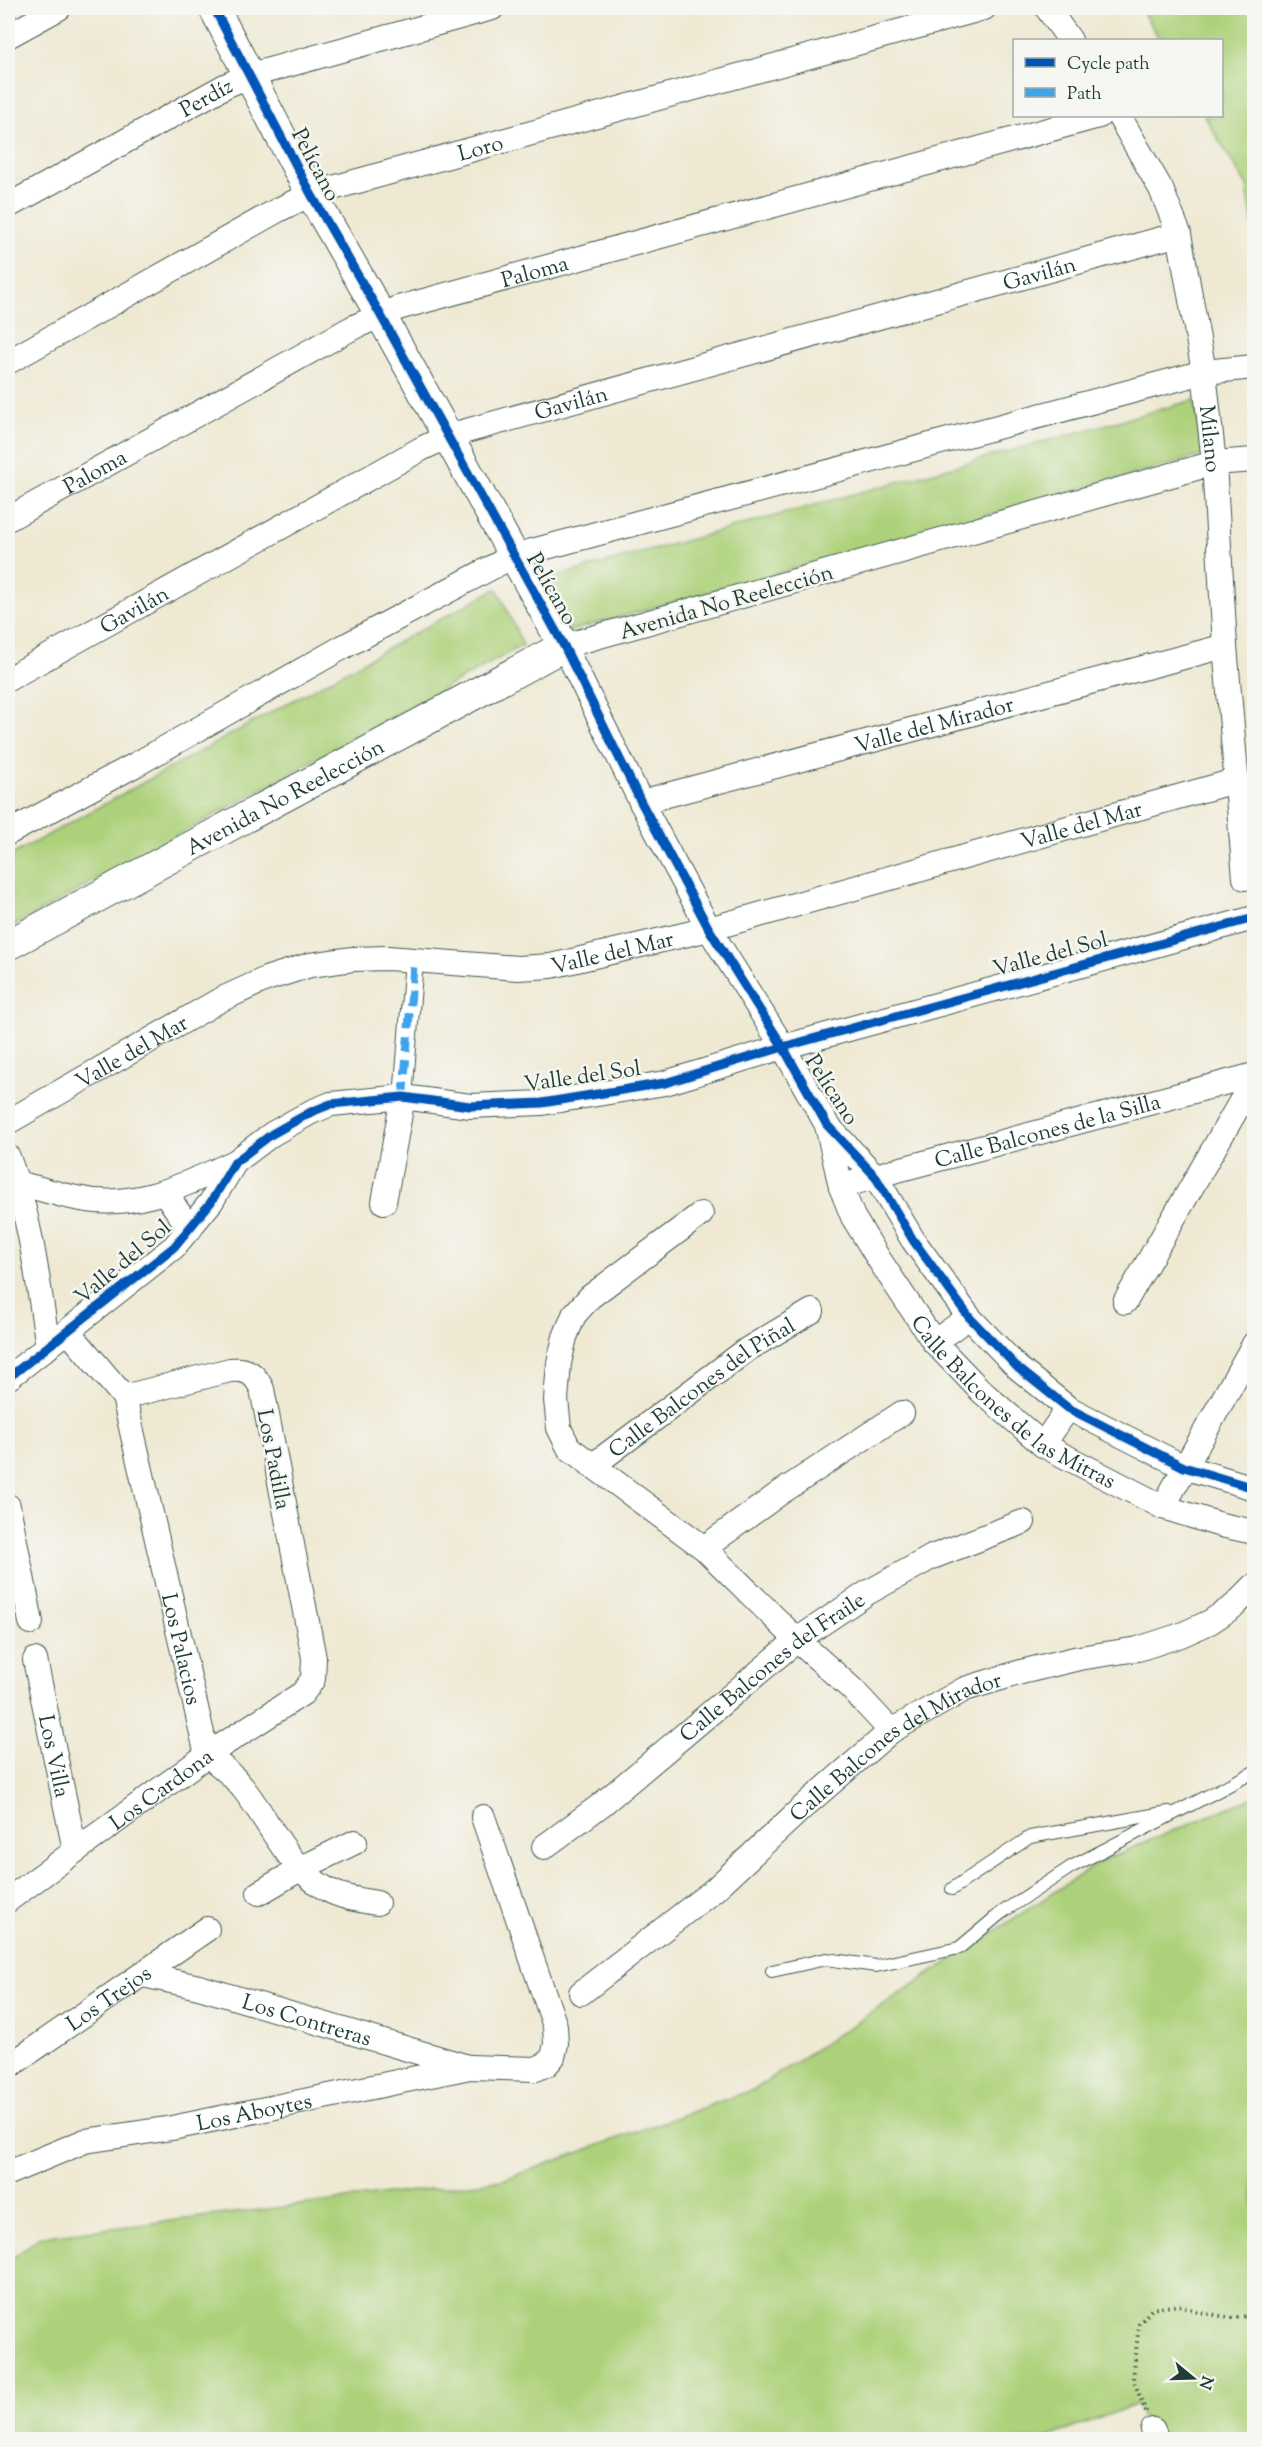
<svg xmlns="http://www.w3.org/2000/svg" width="1262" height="2447" viewBox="0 0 1262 2447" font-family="'Sorts Mill Goudy',serif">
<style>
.green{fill:#add17a;stroke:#668757;stroke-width:1.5}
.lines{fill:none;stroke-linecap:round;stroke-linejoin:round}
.service-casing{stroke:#3e574c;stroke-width:14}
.pedestrian-casing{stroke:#3e574c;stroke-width:20}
.minor-casing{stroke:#3e574c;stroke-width:26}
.tertiary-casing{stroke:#3e574c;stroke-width:32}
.path{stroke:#3e574c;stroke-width:4;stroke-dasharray:1.5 4.5;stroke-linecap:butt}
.service{stroke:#fff;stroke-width:12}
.pedestrian{stroke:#fff;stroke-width:18}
.minor{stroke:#fff;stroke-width:24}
.tertiary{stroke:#fff;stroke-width:30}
.quiet{stroke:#3da4eb;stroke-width:8;stroke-dasharray:15 8;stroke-linecap:butt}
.cycleway-casing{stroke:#f6f6f2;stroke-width:13}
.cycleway{stroke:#0057b8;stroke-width:9}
.labels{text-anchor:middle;stroke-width:5;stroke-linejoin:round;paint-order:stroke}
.street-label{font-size:22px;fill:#1f3d34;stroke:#f6f6f2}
</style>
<rect width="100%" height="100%" fill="#f6f6f2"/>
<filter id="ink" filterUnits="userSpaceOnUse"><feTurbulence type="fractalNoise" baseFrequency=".0167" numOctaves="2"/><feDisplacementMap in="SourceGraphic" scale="12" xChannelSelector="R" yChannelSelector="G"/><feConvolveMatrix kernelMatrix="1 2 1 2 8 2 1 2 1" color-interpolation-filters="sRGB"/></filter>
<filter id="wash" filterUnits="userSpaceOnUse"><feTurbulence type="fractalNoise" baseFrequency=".008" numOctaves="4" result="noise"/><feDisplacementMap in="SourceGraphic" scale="24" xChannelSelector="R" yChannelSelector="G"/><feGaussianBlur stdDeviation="1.35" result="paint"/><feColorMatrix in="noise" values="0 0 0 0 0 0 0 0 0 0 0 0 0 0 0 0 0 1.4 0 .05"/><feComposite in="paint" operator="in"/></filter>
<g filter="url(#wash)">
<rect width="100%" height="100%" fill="#efe9d3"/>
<!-- green -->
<g class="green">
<path d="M1140 8H1248L1254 18V235L1247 186 1204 116H1222V40H1160Z"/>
<path d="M1194 400 1204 455 562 633 536 582Z"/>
<path d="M497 588 523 645 8 929V857Z"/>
<path d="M1254 1797V2436L1245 2440 1150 2439 1137 2404 1041 2440H601L599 2436 561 2440H8V2262L40 2237 502 2180 755 2089 1103 1860Z"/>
</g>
</g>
<g filter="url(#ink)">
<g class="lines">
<!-- service casing -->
<g class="service-casing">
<g id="service">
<path d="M952 1889 1030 1837 1169 1812"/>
<path d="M772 1971 826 1959 876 1966 959 1948 1001 1913 1071 1867 1254 1772"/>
</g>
</g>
<!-- pedestrian casing -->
<g class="pedestrian-casing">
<path id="pedestrian" d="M403 1097 414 960"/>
</g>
<!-- minor casing -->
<g class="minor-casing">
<g id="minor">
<path d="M1047 8 1070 40"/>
<path d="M8 36 59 8"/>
<path id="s1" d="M1119 116 1161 189 1179 234 1204 372 1214 463 1225 646 1245 878"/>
<path id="s2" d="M8 206 225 86 248 76 492 8"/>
<path id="s3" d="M8 362 278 210 311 194 984 8"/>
<path d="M1254 460 1214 463 564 646 641 802 709 929 783 1047 827 1125 875 1176 913 1240 969 1317 1018 1368 1068 1408 1184 1467 1254 1488"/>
<path id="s4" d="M8 519 352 328 398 308 1099 116"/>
<path id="s5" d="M8 679 421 449 448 436 1179 234"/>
<path id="s6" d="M641 802 1225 646"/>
<path d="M8 833 135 765 343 647 513 556 1204 372 1254 367"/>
<path id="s7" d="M8 1122 220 1000 266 979 310 965 353 959 388 958 518 968 551 966 709 929 1238 780"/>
<path id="s8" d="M827 1125 841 1187 853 1217 880 1261 934 1342 981 1391 1043 1445 1163 1507 1221 1525 1254 1532"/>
<path d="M8 1157C31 1218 38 1283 48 1347"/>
<path d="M18 1183C37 1188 57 1194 76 1198 134 1211 184 1185 235 1162"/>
<path id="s9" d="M841 1187 875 1176 1254 1075"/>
<path d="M165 1193 190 1229"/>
<path d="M384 1202 403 1097"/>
<path d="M701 1214 590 1297 574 1315 565 1337 559 1363 556 1400 559 1428 569 1448 704 1548 797 1640 852 1689 891 1731"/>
<path d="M1125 1302 1254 1079"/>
<path id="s10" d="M68 1331 124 1397 207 1755C220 1765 232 1774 242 1787 270 1821 287 1868 328 1890 343 1898 360 1900 377 1903"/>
<path d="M934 1342 969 1317"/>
<path d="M8 1378 174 1247 211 1202 235 1162 272 1134 311 1112 331 1104 403 1097 470 1106 542 1103 665 1083 783 1047 1254 918"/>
<path d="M1043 1445 1068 1408"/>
<path id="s11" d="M592 1466 748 1349 812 1311"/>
<path d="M8 1506 31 1622"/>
<path d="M1163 1507 1254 1344"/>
<path d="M704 1548 780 1493 902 1413"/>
<path id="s12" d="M35 1660 75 1850"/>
<path id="s13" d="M544 1847 601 1805 797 1640 867 1593 932 1557 1023 1522"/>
<path d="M259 1893 300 1869 355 1842"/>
<path id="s14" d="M8 1900 207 1755 303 1693 313 1679 314 1658 262 1389C255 1374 247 1368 230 1370L124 1397"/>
<path id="s15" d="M143 1975 199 1987 468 2067"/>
<path id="s16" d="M581 1993 714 1890 802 1808 891 1731 965 1689 1021 1672 1079 1658 1138 1649 1181 1635 1210 1622 1234 1606 1254 1586"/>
<path id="s17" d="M8 2067 207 1929"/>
<path id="s18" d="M8 2173 85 2141 172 2128 470 2067 536 2069 547 2064 553 2057 556 2044 555 2026 483 1817"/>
<path d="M1153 2430 1157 2440"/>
</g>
</g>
<!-- tertiary casing -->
<g class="tertiary-casing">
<g id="tertiary">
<path id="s19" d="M8 945 564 646 380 314 311 194 214 8"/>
</g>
</g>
<!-- path -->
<path class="path" d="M1146 2412 1133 2379 1139 2324 1152 2309 1179 2305 1198 2312 1233 2318 1254 2315"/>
<!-- service -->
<use href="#service" class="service"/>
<!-- pedestrian -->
<use href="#pedestrian" class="pedestrian"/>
<!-- minor -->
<use href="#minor" class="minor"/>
<!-- tertiary -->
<use href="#tertiary" class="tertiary"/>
<!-- quiet -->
<path class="quiet" d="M403 1097 414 960"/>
<!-- cycleway casing -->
<g class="cycleway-casing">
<g id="cycleway">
<path d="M214 8 311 194 380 314 564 646 641 802 709 929 783 1047 827 1125 875 1176 913 1240 969 1317 1018 1368 1068 1408 1184 1467 1254 1488"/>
<path d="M8 1378 174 1247 211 1202 235 1162 272 1134 311 1112 331 1104 403 1097 470 1106 542 1103 665 1083 783 1047 1254 918"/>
</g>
</g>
<!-- cycleway -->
<use href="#cycleway" class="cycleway"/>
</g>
</g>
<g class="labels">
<!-- street labels -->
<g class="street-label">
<text dy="8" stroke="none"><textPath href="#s2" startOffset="226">Perdíz</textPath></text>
<text dy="8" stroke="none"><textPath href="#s3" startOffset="522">Loro</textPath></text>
<text transform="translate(317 164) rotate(62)" y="8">Pelícano</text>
<text dy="8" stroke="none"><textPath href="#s4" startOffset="585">Paloma</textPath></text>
<text dy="8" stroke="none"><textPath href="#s5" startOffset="1116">Gavilán</textPath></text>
<text dy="8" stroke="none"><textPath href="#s5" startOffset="630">Gavilán</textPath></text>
<text dy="8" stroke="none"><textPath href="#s1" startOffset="340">Milano</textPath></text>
<text dy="8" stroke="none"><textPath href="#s4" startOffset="99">Paloma</textPath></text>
<text transform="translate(553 588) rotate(60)" y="8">Pelícano</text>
<text transform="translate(726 601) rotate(-16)" y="8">Avenida No Reelección</text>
<text dy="8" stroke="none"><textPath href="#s5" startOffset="144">Gavilán</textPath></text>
<text dy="8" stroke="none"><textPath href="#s6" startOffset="303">Valle del Mirador</textPath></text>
<text dy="8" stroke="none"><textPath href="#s19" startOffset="314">Avenida No Reelección</textPath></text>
<text dy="8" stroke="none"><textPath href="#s7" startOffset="1132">Valle del Mar</textPath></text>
<text dy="8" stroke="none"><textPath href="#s7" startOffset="646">Valle del Mar</textPath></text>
<text transform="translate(1050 953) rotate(-15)" y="8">Valle del Sol</text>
<text dy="8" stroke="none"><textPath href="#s7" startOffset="142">Valle del Mar</textPath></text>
<text transform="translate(582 1075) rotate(-8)" y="8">Valle del Sol</text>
<text transform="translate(833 1089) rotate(57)" y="8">Pelícano</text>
<text dy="8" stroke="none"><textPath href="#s9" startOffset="214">Calle Balcones de la Silla</textPath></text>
<text transform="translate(122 1261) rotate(-40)" y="8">Valle del Sol</text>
<text dy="8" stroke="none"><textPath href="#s11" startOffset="135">Calle Balcones del Piñal</textPath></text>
<text dy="8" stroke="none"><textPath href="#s8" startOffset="345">Calle Balcones de las Mitras</textPath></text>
<text transform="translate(275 1459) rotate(79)" y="8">Los Padilla</text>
<text dy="8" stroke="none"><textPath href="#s10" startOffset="345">Los Palacios</textPath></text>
<text dy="8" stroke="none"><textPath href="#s13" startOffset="291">Calle Balcones del Fraile</textPath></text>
<text dy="8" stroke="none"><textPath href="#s16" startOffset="402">Calle Balcones del Mirador</textPath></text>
<text dy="8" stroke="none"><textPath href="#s12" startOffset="98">Los Villa</textPath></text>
<text dy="8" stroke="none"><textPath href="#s14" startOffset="189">Los Cardona</textPath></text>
<text dy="8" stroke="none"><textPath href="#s17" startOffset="122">Los Trejos</textPath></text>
<text dy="8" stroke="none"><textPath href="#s15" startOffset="170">Los Contreras</textPath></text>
<text dy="8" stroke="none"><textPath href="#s18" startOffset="255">Los Aboytes</textPath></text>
</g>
</g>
<!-- margin -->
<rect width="1262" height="2447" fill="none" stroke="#f6f6f2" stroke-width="30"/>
<!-- legend -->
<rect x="1013" y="39" width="210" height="78" fill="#f6f6f2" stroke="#a0aca6" stroke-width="1.5"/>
<rect x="1025" y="58" width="30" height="9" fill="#0057b8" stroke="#a0aca6" stroke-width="1.5"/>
<text x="1067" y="69" font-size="18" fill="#1f3d34">Cycle path</text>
<rect x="1025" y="88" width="30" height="9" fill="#3da4eb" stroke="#a0aca6" stroke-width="1.5"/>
<text x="1067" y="99" font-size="18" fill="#1f3d34">Path</text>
<!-- north arrow -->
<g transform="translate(1193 2378) rotate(109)" stroke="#f6f6f2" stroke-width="4.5" paint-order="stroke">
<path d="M0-4.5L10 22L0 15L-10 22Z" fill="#1f3d34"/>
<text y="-9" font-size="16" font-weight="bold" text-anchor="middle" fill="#1f3d34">N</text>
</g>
</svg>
